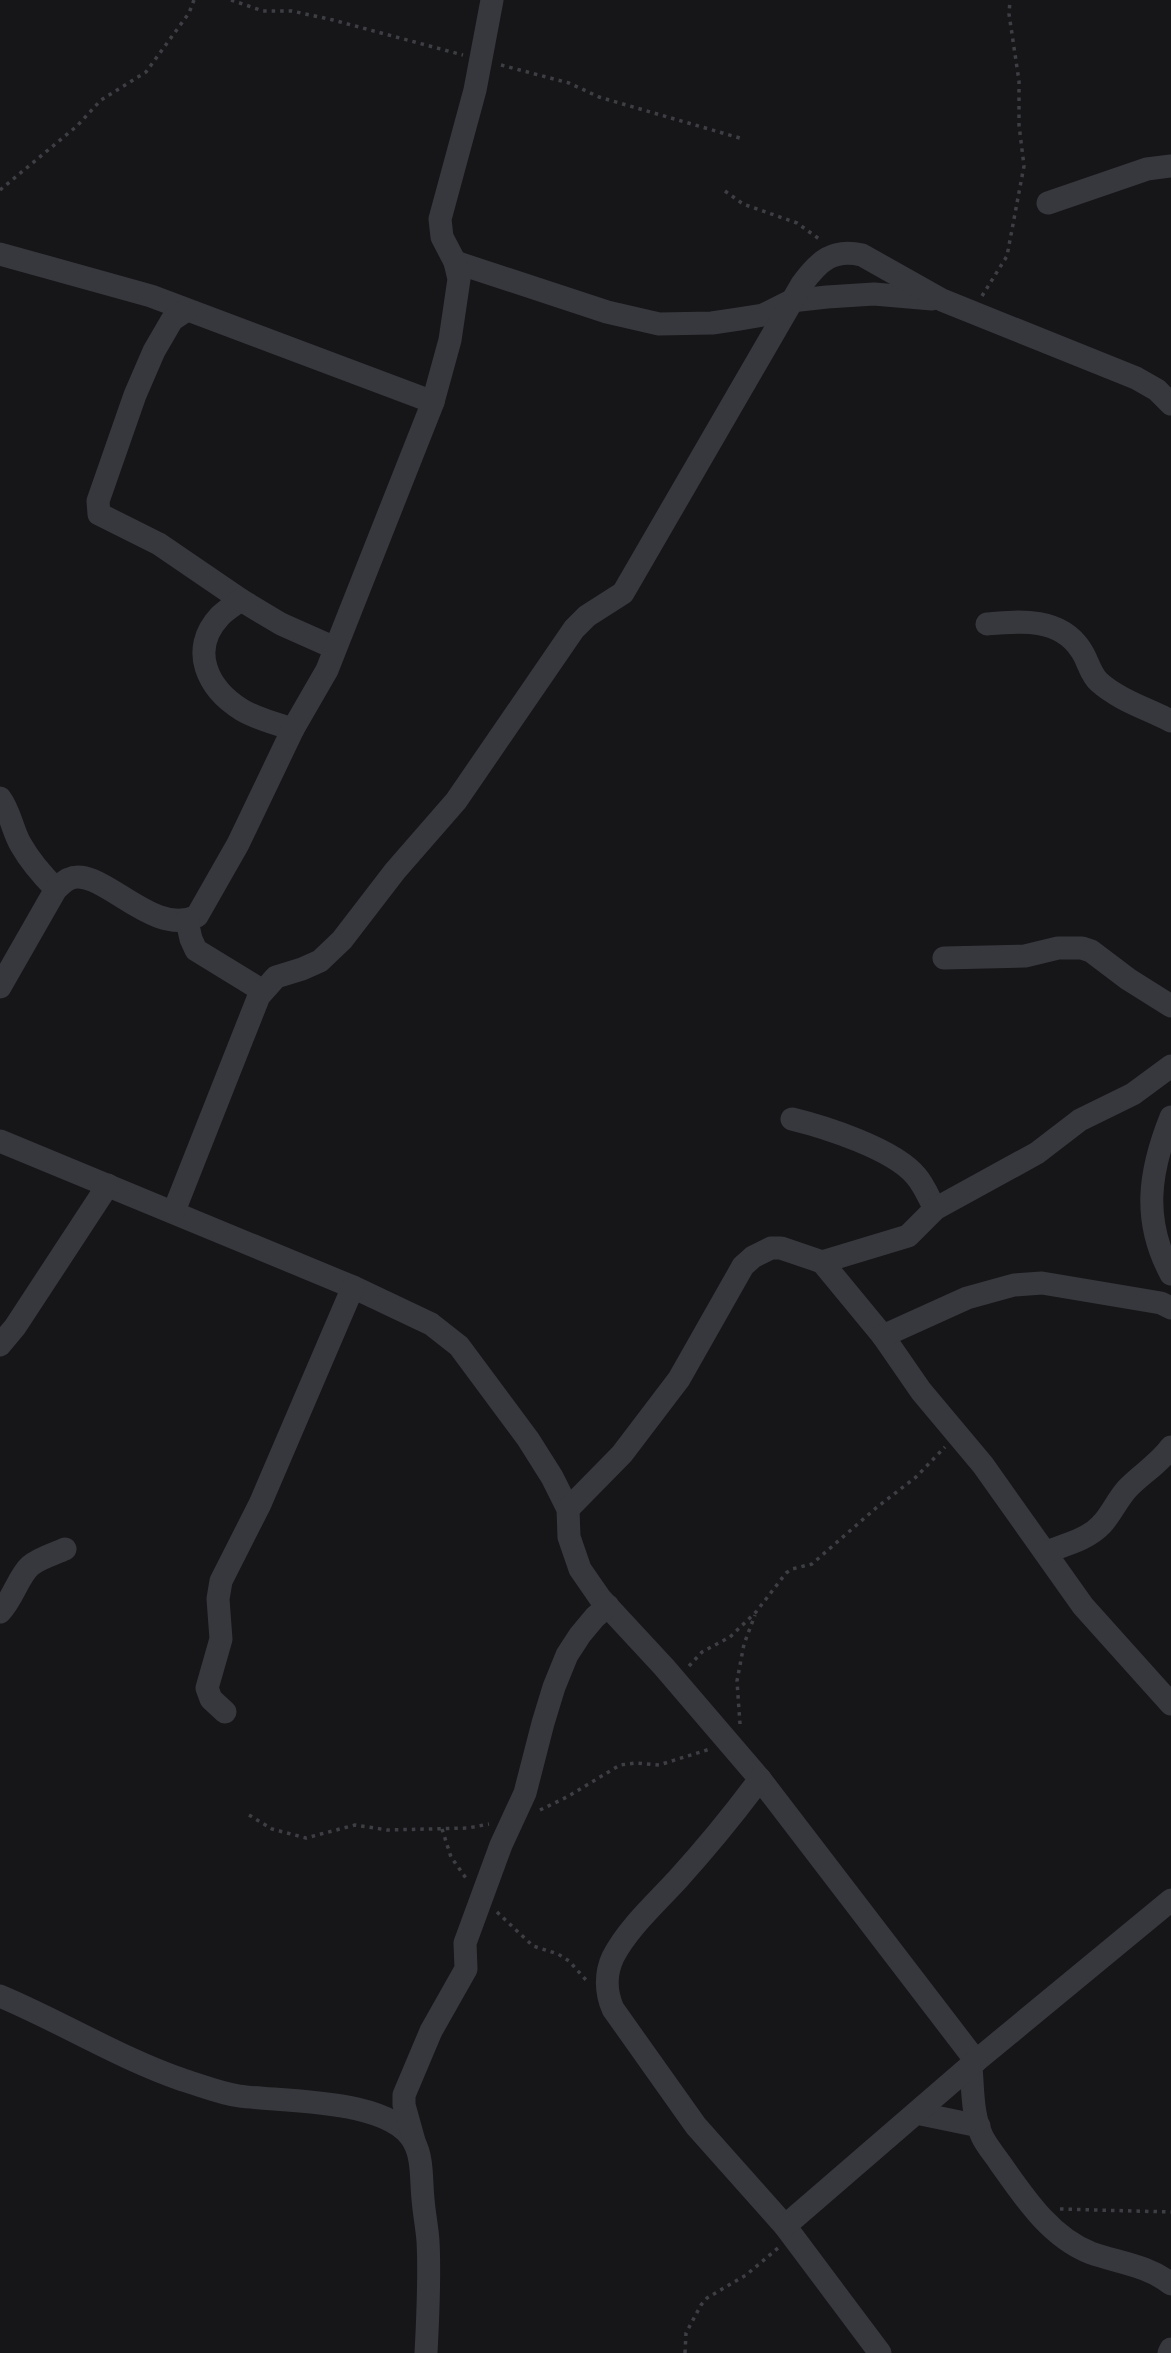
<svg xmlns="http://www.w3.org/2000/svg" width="1171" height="2353" viewBox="0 0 1171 2353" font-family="'IBM Plex Sans',sans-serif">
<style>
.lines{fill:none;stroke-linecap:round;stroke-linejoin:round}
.path{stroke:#3d3f44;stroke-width:3.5;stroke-dasharray:3.5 5;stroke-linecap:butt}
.minor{stroke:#37383d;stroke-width:23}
</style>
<rect width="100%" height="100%" fill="#161618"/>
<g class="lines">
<!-- path -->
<g class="path">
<path d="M231 0 263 11H292L333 20 463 55"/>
<path d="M501 65 569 83 599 97 743 139"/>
<path d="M0 190 77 126 101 100 146 72 189 13 194 0"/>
<path d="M725 191 743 204 797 223 822 241"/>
<path d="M982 296 1007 256 1024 166 1019 125V81L1009 14 1010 0"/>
<path d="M689 1666 702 1652 730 1637 756 1612 786 1573 792 1569 812 1564 876 1508 916 1477 945 1447"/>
<path d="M740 1724 737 1681 744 1644 755 1615"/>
<path d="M540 1810 567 1797 620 1765 636 1763 659 1765 710 1749"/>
<path d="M249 1815 272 1829 306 1838 355 1825 387 1830 468 1828 489 1824"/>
<path d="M442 1829 451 1857 468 1881"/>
<path d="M497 1912 533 1946 558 1954 569 1961 586 1980"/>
<path d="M1060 2209 1171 2212"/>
<path d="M685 2353 686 2333 701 2305 707 2298 746 2275 778 2248"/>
</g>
<!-- minor -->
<g class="minor">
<path d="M1048 203 1147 169 1171 166"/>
<path d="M0 254 151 296 433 402"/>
<path d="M455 262 607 312 659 324 712 323 739 319 763 315 791 301 827 297 874 294 932 299"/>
<path d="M187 310 172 320 154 351 135 395 98 501 99 514 159 544 241 600 281 624 335 648"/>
<path d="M241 600C234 605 226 610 220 616 188 650 208 689 242 710 257 719 276 724 293 729"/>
<path d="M987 624C1020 621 1060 617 1081 650 1088 660 1090 674 1099 682 1119 700 1148 709 1171 721"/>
<path d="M0 798C11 813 12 830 21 845 30 861 43 876 56 889L0 987"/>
<path d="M56 889C60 886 64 881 69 879 100 864 152 939 197 916L238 844 293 729 327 670 433 402 450 340 459 279 455 262 442 237 440 219 475 90 492 0"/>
<path d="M187 921 191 939 196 950 263 991"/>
<path d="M944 958 1025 956 1058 948H1082L1091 951 1128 979 1171 1006"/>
<path d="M1171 1117C1149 1172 1142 1220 1171 1274"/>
<path d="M792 1119C825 1127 894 1149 916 1176 924 1185 929 1198 935 1209"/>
<path d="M0 1141 353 1287 431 1324 459 1346 528 1439 552 1477 568 1509 569 1537 580 1569 600 1598 664 1667 760 1779 976 2061"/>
<path d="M174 1211 259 996 276 977 302 969 320 961 342 940 395 871 456 801 574 629 587 616 623 593 802 284C819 261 833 248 862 255L942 300 1136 378 1157 390 1171 404"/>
<path d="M822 1262 883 1336 921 1391 983 1465 1083 1606 1171 1704"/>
<path d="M883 1336 967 1298 1014 1285 1042 1283 1161 1303 1171 1308"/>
<path d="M0 1345 15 1327 108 1185"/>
<path d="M568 1509 622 1454 679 1379 743 1266 753 1257 771 1248H781L822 1262 908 1236 935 1209 1037 1153 1080 1120 1133 1094 1171 1066"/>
<path d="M1046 1552C1064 1545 1087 1540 1101 1525 1111 1515 1117 1500 1127 1489 1141 1474 1159 1464 1171 1447"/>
<path d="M0 1612C13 1599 18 1577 30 1566 39 1558 54 1554 65 1549"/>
<path d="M225 1712 211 1699 207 1688 221 1639 218 1599 221 1581 260 1504 353 1287"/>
<path d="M760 1779C734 1814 707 1847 678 1879 656 1903 628 1928 613 1957 605 1974 606 1993 613 2009L696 2126 785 2226 880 2353"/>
<path d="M0 1996C62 2022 119 2058 183 2080 203 2086 219 2093 239 2096 282 2102 391 2098 414 2142 423 2158 421 2181 423 2199 424 2213 427 2227 428 2241 430 2279 428 2316 426 2353"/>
<path d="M971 2067C973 2089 972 2115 982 2136 986 2145 994 2154 1000 2163 1024 2197 1050 2237 1091 2253 1119 2263 1147 2265 1171 2284"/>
<path d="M916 2113 979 2126"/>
<path d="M414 2141 404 2105V2095L431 2031 466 1969 465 1943 501 1845 525 1793 543 1723 554 1687 567 1655 580 1635 595 1617 608 1606"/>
<path d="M785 2226 976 2061 1171 1900"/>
<path d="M1169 2353 1171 2349"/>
</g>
</g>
</svg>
